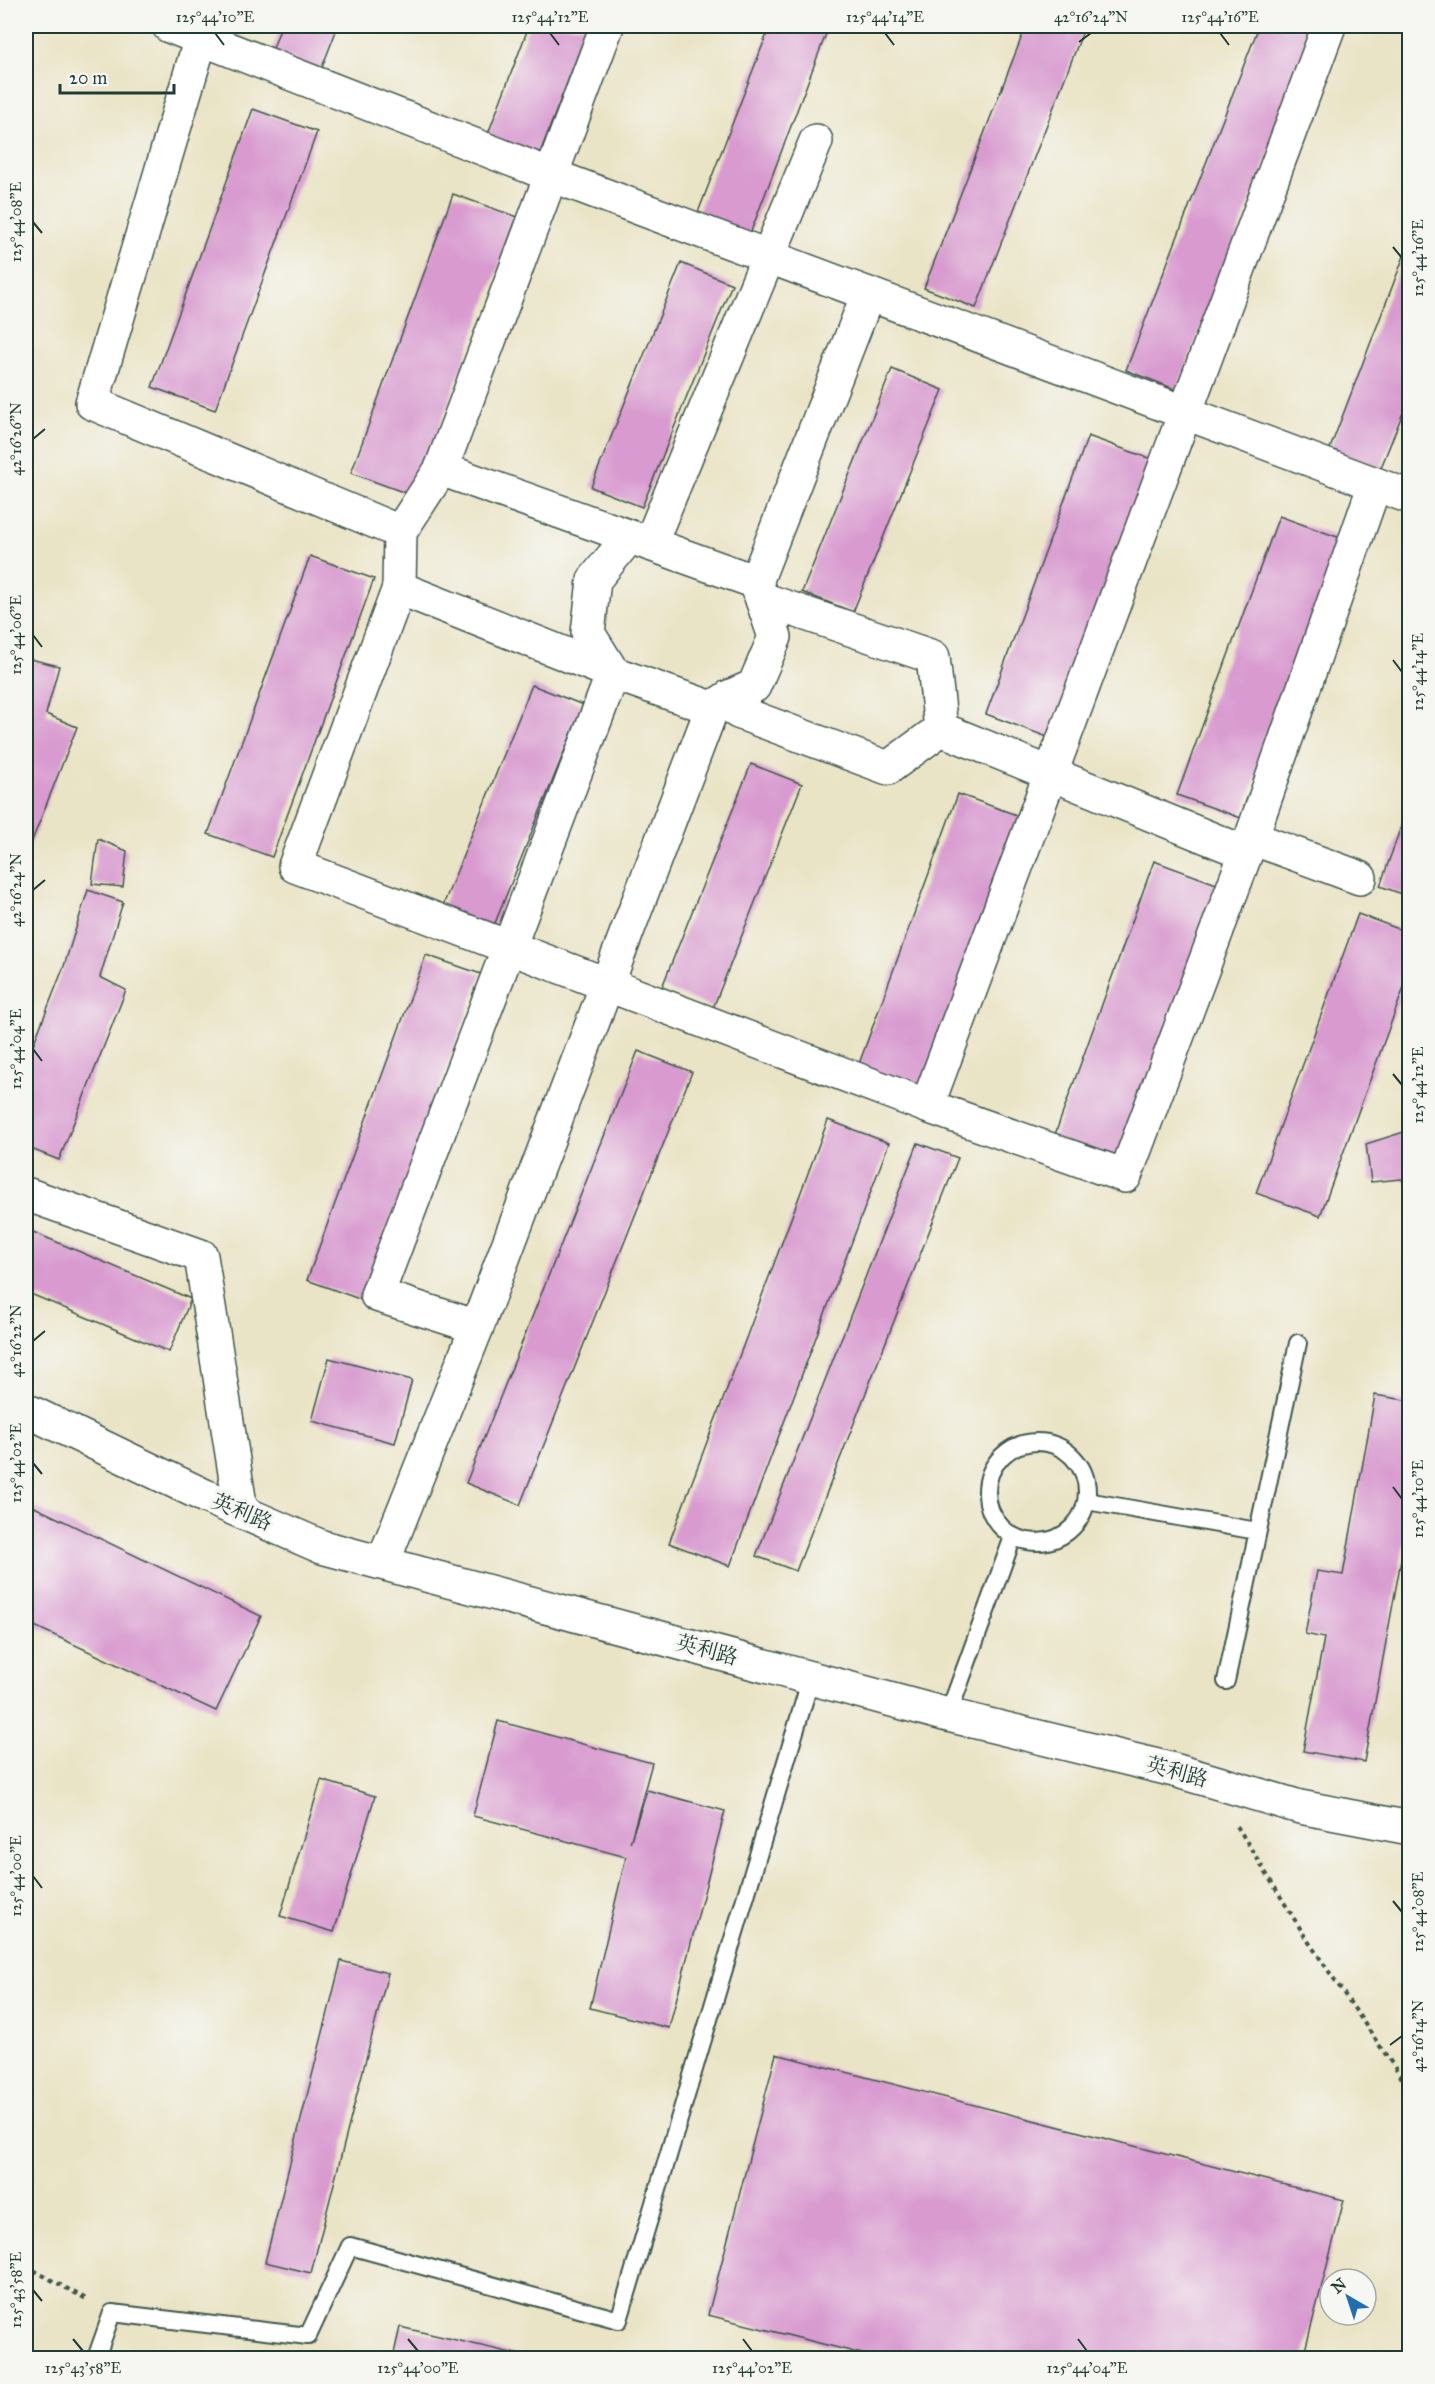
<svg xmlns="http://www.w3.org/2000/svg" width="1435" height="2384" viewBox="0 0 1435 2384" font-family="'IM FELL Great Primer','Noto Serif SC',serif">
<style>
.building{fill:#d89acf}
.lines{fill:none;stroke-linecap:round;stroke-linejoin:round}
.lane-casing{stroke:#3d564a;stroke-width:20}
.street-casing{stroke:#3d564a;stroke-width:36}
.secondary-casing{stroke:#3d564a;stroke-width:36}
.path{stroke:#3d564a;stroke-width:4;stroke-dasharray:4.5 4.5;stroke-linecap:butt}
.lane{stroke:#fff;stroke-width:16}
.street{stroke:#fff;stroke-width:33}
.secondary{stroke:#fff;stroke-width:33}
.ticks{fill:none;stroke:#1f3d34;stroke-width:2}
.labels{text-anchor:middle;stroke-width:6;stroke-linejoin:round;paint-order:stroke}
.street-label{font-size:21px;fill:#1f3d34;stroke:#f6f6f2}
.neatline{fill:none;stroke:#1f3d34;stroke-width:2}
.ticks-label{font-size:15px;text-anchor:middle;fill:#1f3d34}
</style>
<rect width="100%" height="100%" fill="#f6f6f2"/>
<filter id="ink" filterUnits="userSpaceOnUse"><feTurbulence type="fractalNoise" baseFrequency=".0167" numOctaves="2"/><feDisplacementMap in="SourceGraphic" scale="12" xChannelSelector="R" yChannelSelector="G"/><feConvolveMatrix kernelMatrix="1 2 1 2 8 2 1 2 1" color-interpolation-filters="sRGB"/></filter>
<filter id="wash" filterUnits="userSpaceOnUse"><feTurbulence type="fractalNoise" baseFrequency=".008" numOctaves="4" result="noise"/><feDisplacementMap in="SourceGraphic" scale="24" xChannelSelector="R" yChannelSelector="G"/><feGaussianBlur stdDeviation="1.35" result="paint"/><feColorMatrix in="noise" values="0 0 0 0 0 0 0 0 0 0 0 0 0 0 0 0 0 1.4 0 .05"/><feComposite in="paint" operator="in"/></filter>
<g filter="url(#wash)">
<rect width="100%" height="100%" fill="#eae4c6"/>
<g id="blocks">
<!-- building -->
<g class="building">
<path d="M281 26H338L321 70 272 51Z"/>
<path d="M529 26H589L538 158 486 139Z"/>
<path d="M770 26H829L750 234 697 215Z"/>
<path d="M1026 26H1085L976 308 924 288Z"/>
<path d="M1259 26H1318L1177 390 1126 370Z"/>
<path d="M253 109 317 132 215 410 152 387Z"/>
<path d="M453 194 517 217 414 496 351 473Z"/>
<path d="M1409 243 1410 395 1380 470 1329 451Z"/>
<path d="M681 263 732 284 642 507 591 487Z"/>
<path d="M892 369 943 390 853 612 802 592Z"/>
<path d="M1088 436 1151 459 1050 738 986 714Z"/>
<path d="M1279 516 1343 539 1241 818 1177 795Z"/>
<path d="M310 556 374 579 272 857 208 834Z"/>
<path d="M26 658 59 666 46 714 77 727 26 856Z"/>
<path d="M532 685 583 705 493 928 442 908Z"/>
<path d="M751 764 802 784 713 1008 662 987Z"/>
<path d="M958 794 1022 817 920 1095 856 1072Z"/>
<path d="M1409 804H1410V897L1380 886Z"/>
<path d="M98 839 127 851 123 887 92 884Z"/>
<path d="M1154 861 1219 885 1117 1163 1053 1140Z"/>
<path d="M88 890 123 902 100 977 126 990 59 1160 26 1147V1063L64 966Z"/>
<path d="M1358 914 1410 933V971L1320 1216 1256 1193Z"/>
<path d="M426 955 481 974 362 1300 307 1280Z"/>
<path d="M638 1051 692 1072 520 1505 466 1483Z"/>
<path d="M828 1120 889 1143 730 1566 669 1543Z"/>
<path d="M1410 1130V1186L1401 1179 1371 1182 1366 1144Z"/>
<path d="M918 1143 958 1158 796 1571 756 1556Z"/>
<path d="M26 1229 191 1299 169 1352 26 1292Z"/>
<path d="M329 1358 412 1380 395 1443 312 1421Z"/>
<path d="M1375 1395 1410 1401V1511L1364 1762 1303 1751 1324 1638 1305 1634 1317 1571 1343 1575Z"/>
<path d="M26 1503 261 1616 216 1711 26 1622Z"/>
<path d="M498 1721 652 1763 630 1843 647 1790 725 1811 669 2028 590 2008 626 1857 473 1816Z"/>
<path d="M321 1780 375 1796 334 1932 280 1916Z"/>
<path d="M341 1961 388 1973 311 2273 265 2262Z"/>
<path d="M776 2054 1344 2200 1303 2358H878L708 2315Z"/>
<path d="M400 2327 533 2358H393Z"/>
</g>
</g>
</g>
<g filter="url(#ink)">
<use href="#blocks" fill-opacity="0" stroke="#3d564a" stroke-width="1.5"/>
<g class="lines">
<!-- lane casing -->
<g class="lane-casing">
<g id="lane">
<circle cx="1037" cy="1492" r="50"/>
<path d="M1087 1501 1257 1531"/>
<path d="M1226 1681 1298 1343"/>
<path d="M948 1715 1013 1537"/>
<path d="M96 2358 112 2313 308 2336 350 2246 619 2320 811 1678"/>
</g>
</g>
<!-- street casing -->
<g class="street-casing">
<g id="street">
<path d="M169 26 551 175 1410 497"/>
<path d="M201 38 92 403 400 532"/>
<path d="M441 469 756 582 775 637 754 686 729 697 712 708 613 673 399 588 400 532Z"/>
<path d="M441 469 607 26"/>
<path d="M650 544 816 141"/>
<path d="M756 582 868 294"/>
<path d="M399 588 295 866 927 1106 1125 1176 1246 853"/>
<path d="M762 599 933 657 941 729"/>
<path d="M729 697 738 712 888 768 941 729"/>
<path d="M941 729 1246 853 1375 484"/>
<path d="M1252 838 1360 878"/>
<path d="M927 1106 1329 26"/>
<path d="M26 1194 201 1256 241 1511"/>
<path d="M477 1327 712 708"/>
<path d="M383 1562 477 1327 377 1295 613 673 588 633 594 580 629 537"/>
</g>
</g>
<!-- secondary casing -->
<g class="secondary-casing">
<path id="secondary" d="M26 1410 205 1496 322 1547 948 1715 1174 1770 1300 1807 1410 1828"/>
</g>
<!-- path -->
<g class="path">
<path d="M1237 1826 1306 1938 1410 2090"/>
<path d="M26 2266 88 2300"/>
</g>
<!-- lane -->
<use href="#lane" class="lane"/>
<!-- street -->
<use href="#street" class="street"/>
<!-- secondary -->
<use href="#secondary" class="secondary"/>
</g>
</g>
<!-- ticks -->
<path class="ticks" d="M215 33 224 45M550 33 559 45M885 33 894 45M1220 33 1229 45M1079 42 1091 33M33 222 42 233M1393 247 1402 258M33 439 45 429M33 635 42 647M1393 660 1402 672M33 890 45 880M33 1049 42 1061M1393 1074 1402 1085M33 1341 45 1331M33 1463 42 1474M1393 1487 1402 1499M33 1876 42 1888M1393 1901 1402 1912M1390 2045 1402 2036M33 2290 42 2301M73 2339 83 2351M408 2339 418 2351M743 2339 752 2351M1078 2339 1087 2351"/>
<g class="labels">
<!-- street labels -->
<g class="street-label">
<text transform="translate(242 1512) rotate(23)" y="7">英利路</text>
<text transform="translate(707 1650) rotate(15)" y="7">英利路</text>
<text transform="translate(1177 1772) rotate(15)" y="7">英利路</text>
</g>
</g>
<!-- margin -->
<rect width="1435" height="2384" fill="none" stroke="#f6f6f2" stroke-width="66"/>
<!-- north arrow -->
<g transform="translate(1348 2297) rotate(321)"><circle r="28" fill="#f6f6f2" stroke="#a0aca6" stroke-width="1.5"/>
<path d="M0-4.5L10 22L0 15L-10 22Z" fill="#1f6fb2"/>
<text y="-9" font-size="16" font-weight="bold" text-anchor="middle" fill="#1f3d34">N</text>
</g>
<!-- scale -->
<path d="M60 84v9h114v-9" fill="none" stroke="#1f3d34" stroke-width="3"/>
<text x="69" y="84" font-size="18" fill="#1f3d34" stroke="#f6f6f2" stroke-width="4.5" paint-order="stroke">20 m</text>
<rect x="33" y="33" width="1369" height="2318" class="neatline"/>
<g class="ticks-label">
<text x="215" y="22">125°44'10"E</text>
<text x="550" y="22">125°44'12"E</text>
<text x="885" y="22">125°44'14"E</text>
<text x="1091" y="22">42°16'24"N</text>
<text x="1220" y="22">125°44'16"E</text>
<text transform="translate(16 222) rotate(-90)" y="5">125°44'08"E</text>
<text transform="translate(1418 258) rotate(-90)" y="5">125°44'16"E</text>
<text transform="translate(16 439) rotate(-90)" y="5">42°16'26"N</text>
<text transform="translate(16 635) rotate(-90)" y="5">125°44'06"E</text>
<text transform="translate(1418 672) rotate(-90)" y="5">125°44'14"E</text>
<text transform="translate(16 890) rotate(-90)" y="5">42°16'24"N</text>
<text transform="translate(16 1049) rotate(-90)" y="5">125°44'04"E</text>
<text transform="translate(1418 1085) rotate(-90)" y="5">125°44'12"E</text>
<text transform="translate(16 1341) rotate(-90)" y="5">42°16'22"N</text>
<text transform="translate(16 1463) rotate(-90)" y="5">125°44'02"E</text>
<text transform="translate(1418 1499) rotate(-90)" y="5">125°44'10"E</text>
<text transform="translate(16 1876) rotate(-90)" y="5">125°44'00"E</text>
<text transform="translate(1418 1912) rotate(-90)" y="5">125°44'08"E</text>
<text transform="translate(1418 2036) rotate(-90)" y="5">42°16'14"N</text>
<text transform="translate(16 2290) rotate(-90)" y="5">125°43'58"E</text>
<text x="83" y="2373">125°43'58"E</text>
<text x="418" y="2373">125°44'00"E</text>
<text x="752" y="2373">125°44'02"E</text>
<text x="1087" y="2373">125°44'04"E</text>
</g>
</svg>
